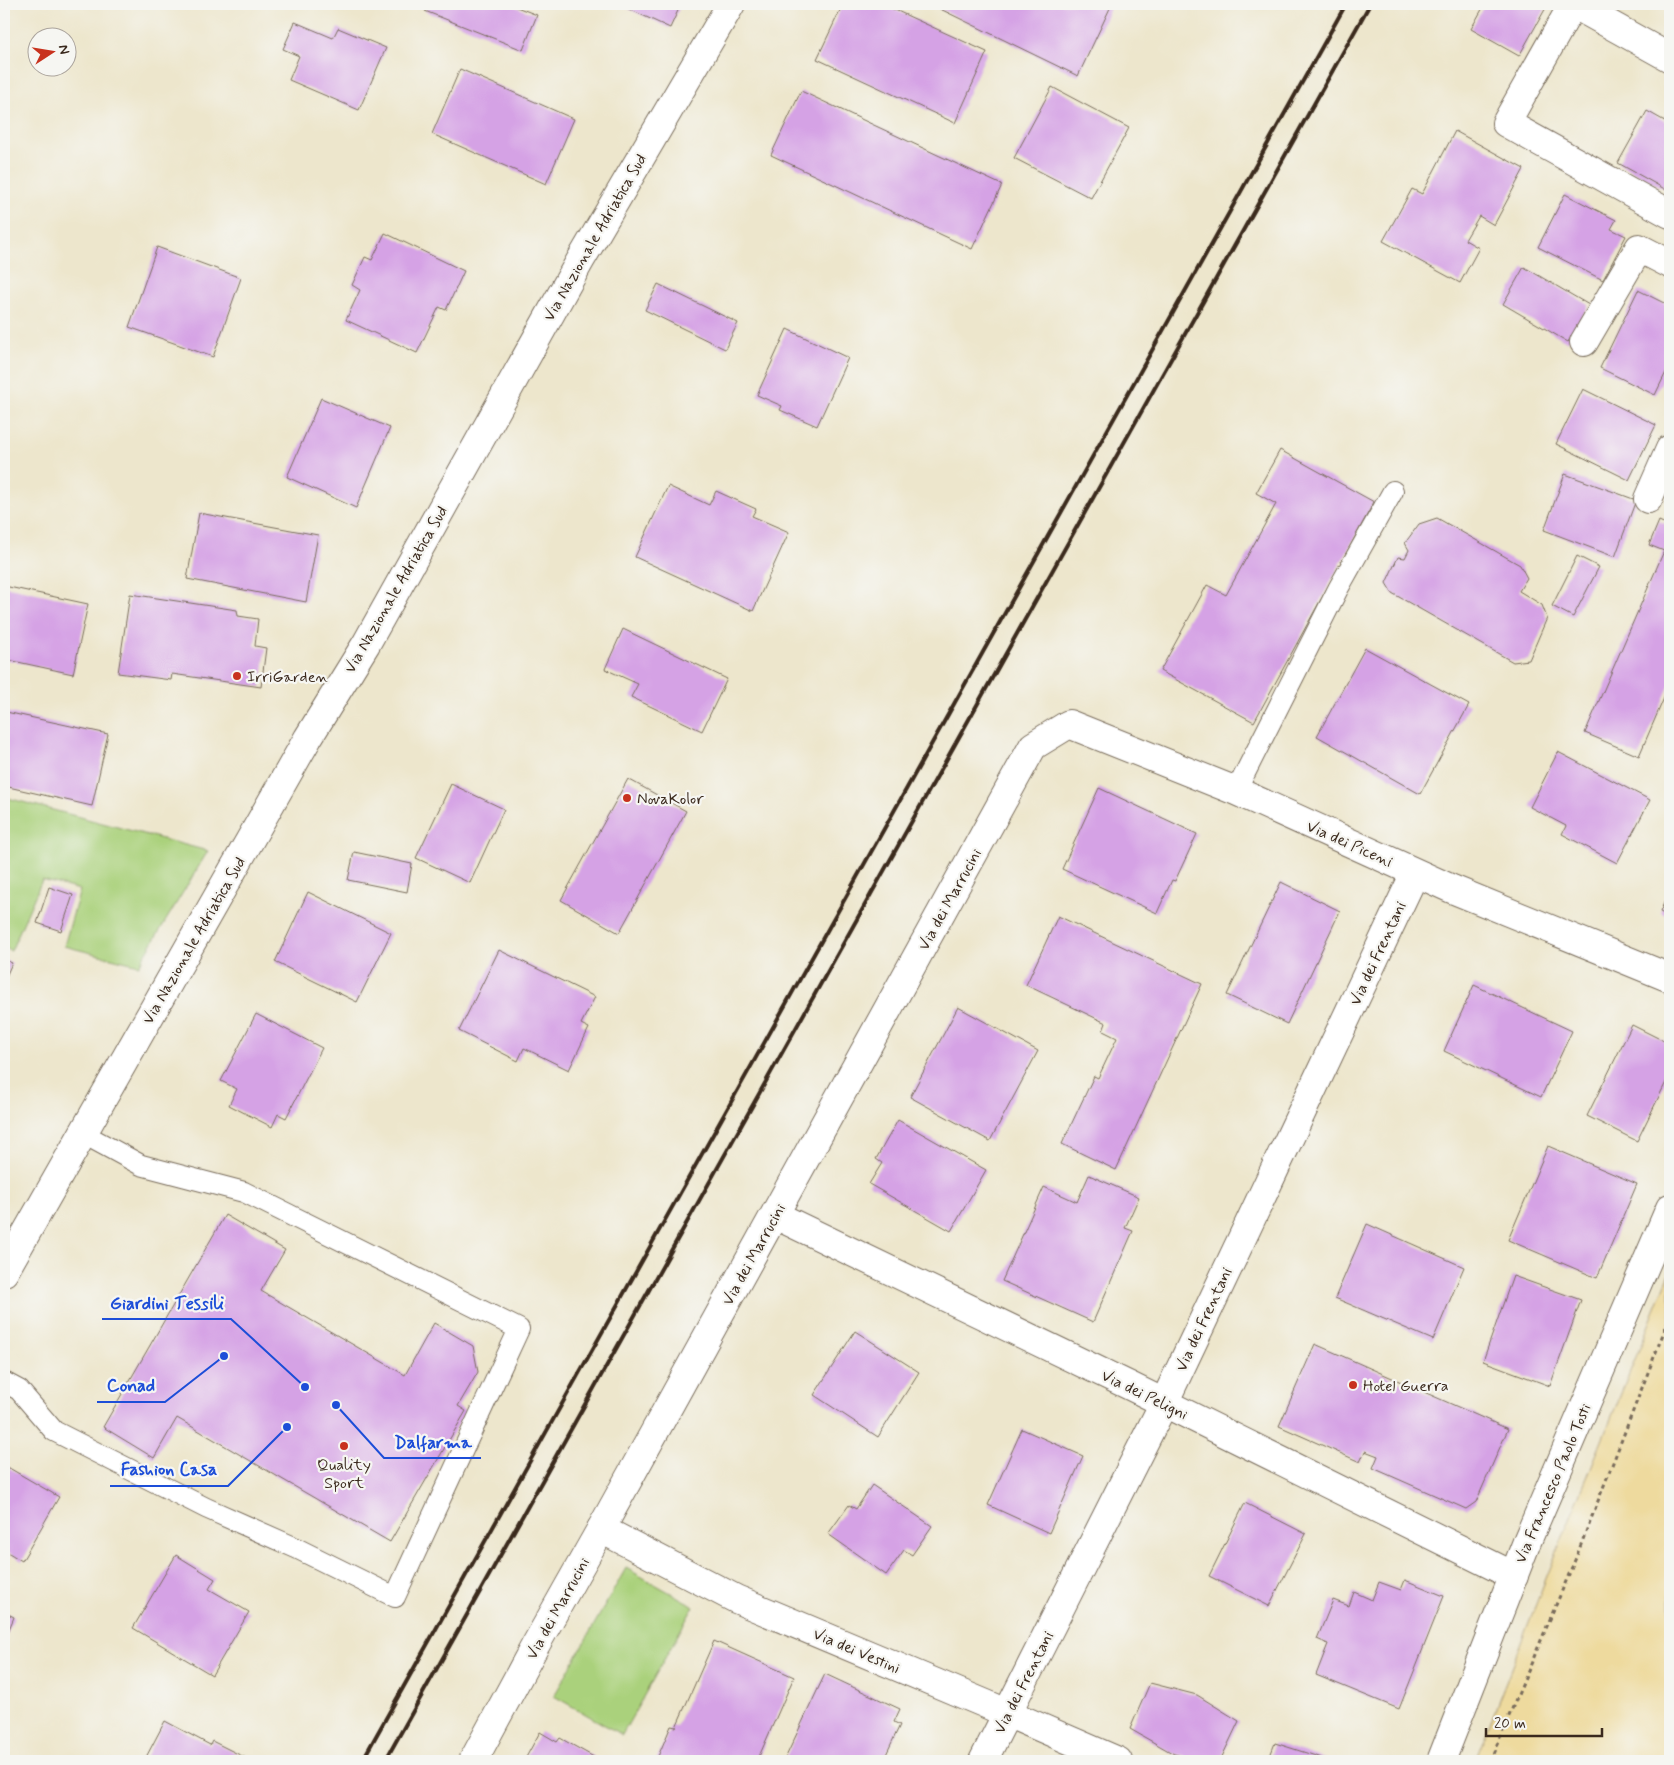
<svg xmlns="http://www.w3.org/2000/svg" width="1674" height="1765" viewBox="0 0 1674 1765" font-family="Mynerve,sans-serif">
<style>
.green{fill:#aad17b;stroke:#727e4c}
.sand{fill:#eeda9e;stroke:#94825e}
.building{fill:#d5a2e5}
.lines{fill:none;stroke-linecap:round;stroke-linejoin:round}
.lane-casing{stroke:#796c5b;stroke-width:22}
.street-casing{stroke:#796c5b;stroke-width:30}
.secondary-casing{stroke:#796c5b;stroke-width:30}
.path{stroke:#796c5b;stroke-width:3;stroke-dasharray:4 4;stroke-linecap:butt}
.lane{stroke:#fff;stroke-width:20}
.street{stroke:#fff;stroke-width:28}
.secondary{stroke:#fff;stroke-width:28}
.rail{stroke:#3b2a1e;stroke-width:4}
.poi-dot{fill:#c8321e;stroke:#f6f6f2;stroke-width:2}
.labels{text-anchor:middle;stroke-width:4.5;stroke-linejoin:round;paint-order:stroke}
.street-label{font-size:16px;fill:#3b2a1e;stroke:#f6f6f2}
.poi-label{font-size:16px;fill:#3b2a1e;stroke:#f6f6f2;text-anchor:start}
.leader{fill:none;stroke:#1d4ed8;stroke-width:2}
.callout-dot{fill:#1d4ed8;stroke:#f6f6f2;stroke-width:2}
.callout-label{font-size:18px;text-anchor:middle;font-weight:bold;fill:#1d4ed8;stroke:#f6f6f2;stroke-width:4.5;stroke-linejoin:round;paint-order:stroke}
</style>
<rect width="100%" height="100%" fill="#f6f6f2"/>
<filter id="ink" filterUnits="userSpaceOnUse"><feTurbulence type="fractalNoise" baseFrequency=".02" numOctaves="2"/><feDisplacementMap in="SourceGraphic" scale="10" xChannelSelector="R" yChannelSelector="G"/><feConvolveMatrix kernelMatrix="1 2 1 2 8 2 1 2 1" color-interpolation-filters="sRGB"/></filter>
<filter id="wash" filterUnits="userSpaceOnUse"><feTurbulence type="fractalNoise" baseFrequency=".0096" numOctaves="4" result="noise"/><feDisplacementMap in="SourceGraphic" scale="20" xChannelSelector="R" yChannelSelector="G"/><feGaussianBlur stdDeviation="1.12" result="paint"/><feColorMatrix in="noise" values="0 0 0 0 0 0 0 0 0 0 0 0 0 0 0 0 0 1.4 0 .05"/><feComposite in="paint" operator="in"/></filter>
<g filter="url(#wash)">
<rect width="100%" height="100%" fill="#ede6cc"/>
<!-- green -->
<g class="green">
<path d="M4 797 208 851 139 965 64 946 80 890 42 880 11 951 4 947Z"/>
<path d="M626 1568 694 1606 622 1735 554 1696Z"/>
</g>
<!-- sand -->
<path class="sand" d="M1670 1273V1761H1475L1545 1581Z"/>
<g id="blocks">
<!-- building -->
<g class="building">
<path d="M428 4H509L537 15 523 50 425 11Z"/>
<path d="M618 4H681L670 28Z"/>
<path d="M843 4H882L987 52 955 123 817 59Z"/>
<path d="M930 4H1106L1111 6 1078 76Z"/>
<path d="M1485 4H1548L1519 56 1471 29Z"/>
<path d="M295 22 333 38 338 28 386 48 359 110 289 80 299 56 283 49Z"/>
<path d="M460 69 574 119 546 184 432 134Z"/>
<path d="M1052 87 1129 128 1091 198 1014 158Z"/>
<path d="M801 91 1002 185 972 249 771 155Z"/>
<path d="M1647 111 1670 124V192L1618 163Z"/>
<path d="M1455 131 1524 169 1494 225 1479 216 1465 240 1479 248 1460 283 1383 241 1412 189 1422 194Z"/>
<path d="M1565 194 1616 220 1611 229 1626 236 1603 280 1538 247Z"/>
<path d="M385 233 464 271 446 310 439 307 417 353 346 320 360 290 352 285 365 257 372 260Z"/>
<path d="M157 247 241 278 213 357 129 327Z"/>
<path d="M1524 267 1589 305 1568 342 1503 304Z"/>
<path d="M658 284 738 323 725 349 645 310Z"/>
<path d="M1638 290 1670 306V364L1655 395 1600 368Z"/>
<path d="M787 329 848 358 817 426 780 410 782 406 757 395Z"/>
<path d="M1583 389 1656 425 1629 480 1556 444Z"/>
<path d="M321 398 390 428 356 508 287 477Z"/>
<path d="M1280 450 1374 502 1254 722 1160 671 1207 585 1226 595 1276 504 1256 493Z"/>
<path d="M1565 474 1636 500 1615 557 1544 530Z"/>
<path d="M668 486 709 505 716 491 756 509 752 516 789 532 753 611 635 557Z"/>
<path d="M199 513 318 535 306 602 187 579Z"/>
<path d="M1437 518 1520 565 1527 578 1519 591 1542 605 1547 618 1529 660 1513 662 1392 593 1386 583 1398 557 1405 558 1409 550 1405 543 1419 524Z"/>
<path d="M1659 521 1670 526V684L1639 756 1585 733 1664 551 1649 545Z"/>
<path d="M1577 556 1599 567 1573 617 1552 606Z"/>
<path d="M4 586 88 604 73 674 4 659Z"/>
<path d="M130 594 237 610 238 616 258 619 255 646 266 648 261 687 172 674 171 680 118 673Z"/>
<path d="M623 629 727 679 702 731 631 697 638 684 605 669Z"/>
<path d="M1365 648 1469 705 1420 794 1317 736Z"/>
<path d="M6 712 108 734 92 806 4 786V724Z"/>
<path d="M1558 752 1650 800 1617 863 1562 834 1566 826 1530 807Z"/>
<path d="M628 779 686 811 619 933 561 900Z"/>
<path d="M451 784 504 809 470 883 416 858Z"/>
<path d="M1099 788 1197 834 1175 881 1172 880 1157 913 1062 869Z"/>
<path d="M354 852 412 864 407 892 348 880Z"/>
<path d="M1281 882 1340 911 1287 1024 1227 995Z"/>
<path d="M49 887 73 895 61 931 37 923Z"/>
<path d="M1670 889V917L1660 912Z"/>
<path d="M308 892 391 933 357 1002 275 962Z"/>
<path d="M1058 916 1202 984 1116 1170 1062 1144 1094 1076 1098 1078 1117 1038 1103 1031 1106 1023 1026 985Z"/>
<path d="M499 950 595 997 581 1024 589 1028 569 1070 524 1048 518 1061 459 1031Z"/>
<path d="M4 959 12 963 4 981Z"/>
<path d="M1474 985 1572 1031 1541 1097 1444 1051Z"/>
<path d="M958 1007 1038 1051 990 1141 910 1097Z"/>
<path d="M256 1014 322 1048 286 1118 278 1114 272 1127 229 1105 237 1089 221 1081Z"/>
<path d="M1632 1025 1670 1044V1074L1637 1141 1587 1116Z"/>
<path d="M898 1120 986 1170 951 1231 869 1184 882 1163 876 1159Z"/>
<path d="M1548 1146 1637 1184 1597 1278 1508 1240Z"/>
<path d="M1089 1175 1139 1197 1125 1228 1133 1231 1093 1322 1002 1281 1044 1187 1077 1202Z"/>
<path d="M225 1215 285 1250 261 1291 405 1375 434 1323 473 1346 478 1372 458 1406 466 1411 390 1542 177 1418 154 1458 103 1427Z"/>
<path d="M1367 1224 1464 1267 1433 1340 1335 1298Z"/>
<path d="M1513 1276 1581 1300 1550 1386 1483 1361Z"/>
<path d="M855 1331 919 1372 878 1437 814 1395Z"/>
<path d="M1315 1344 1508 1429 1476 1502 1466 1509 1373 1468 1378 1456 1365 1451 1360 1462 1279 1426Z"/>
<path d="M1022 1429 1083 1456 1049 1533 988 1505Z"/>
<path d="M4 1465 59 1497 22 1561 4 1550Z"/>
<path d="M872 1485 932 1526 912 1555 904 1550 886 1575 828 1534 849 1505 856 1509Z"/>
<path d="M1245 1503 1306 1534 1269 1606 1209 1576Z"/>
<path d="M176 1555 215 1579 209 1589 249 1612 212 1675 133 1628Z"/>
<path d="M1405 1580 1444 1596 1399 1709 1316 1675 1328 1644 1317 1639 1333 1600 1349 1606 1354 1592 1372 1600 1379 1582 1401 1590Z"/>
<path d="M4 1612 14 1617 4 1642Z"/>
<path d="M714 1641 794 1677 757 1761H656L671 1726 676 1727Z"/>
<path d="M825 1674 900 1709 894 1722 900 1725 883 1761H784Z"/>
<path d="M1150 1683 1197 1695 1239 1721 1220 1761H1201L1174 1754 1130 1729Z"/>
<path d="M165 1721 210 1745 212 1741 252 1761H144Z"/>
<path d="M540 1732 557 1742 560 1738 601 1761H524Z"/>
<path d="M1275 1743 1319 1757 1328 1761H1268Z"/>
</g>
</g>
</g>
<g filter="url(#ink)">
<use href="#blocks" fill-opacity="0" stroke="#796c5b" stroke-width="1"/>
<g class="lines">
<!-- lane casing -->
<g class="lane-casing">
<g id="lane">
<path d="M1236 791 1338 589 1393 491"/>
<path d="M4 1382 19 1390 54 1431 206 1508 296 1548 395 1597 519 1329 244 1192 141 1165 82 1133"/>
</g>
</g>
<!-- street casing -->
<g class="street-casing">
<g id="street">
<path d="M1573 4 1506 123 1670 214"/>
<path d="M1573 4 1670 58"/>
<path d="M1584 342 1639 248 1670 264"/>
<path d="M1648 499 1670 449"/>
<path d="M775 1215 1128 1385 1514 1576"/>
<path d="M601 1529 736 1599 986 1704 1118 1761"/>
<path d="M473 1761 535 1646 601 1529 1033 746 1069 724 1236 791 1452 889 1670 978"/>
<path d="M983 1761 1164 1403 1415 873"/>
<path d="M1441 1761 1528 1539 1670 1208"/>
</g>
</g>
<!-- secondary casing -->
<g class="secondary-casing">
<path id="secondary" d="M4 1272 308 738 366 644 580 261 731 4"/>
</g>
<!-- path -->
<path class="path" d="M1490 1761 1575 1560 1670 1316"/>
<!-- lane -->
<use href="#lane" class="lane"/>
<!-- street -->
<use href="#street" class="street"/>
<!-- secondary -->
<use href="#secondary" class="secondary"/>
<!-- rail -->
<g class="rail">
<path d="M362 1761 1346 4"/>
<path d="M385 1761 1370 4"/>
</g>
</g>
</g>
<!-- markers -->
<g class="poi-dot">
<circle cx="237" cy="676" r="5"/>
<circle cx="627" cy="798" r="5"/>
<circle cx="1353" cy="1385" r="5"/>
<circle cx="344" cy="1446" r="5"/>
</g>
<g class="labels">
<!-- street labels -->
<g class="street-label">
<text transform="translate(594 237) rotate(-60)" y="6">Via Nazionale Adriatica Sud</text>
<text transform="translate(395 589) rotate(-60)" y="6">Via Nazionale Adriatica Sud</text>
<text transform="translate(1350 843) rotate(24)" y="6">Via dei Piceni</text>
<text transform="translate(949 899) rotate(-61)" y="6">Via dei Marrucini</text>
<text transform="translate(193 940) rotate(-60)" y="6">Via Nazionale Adriatica Sud</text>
<text transform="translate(1377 953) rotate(-65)" y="6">Via dei Frentani</text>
<text transform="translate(753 1254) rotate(-61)" y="6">Via dei Marrucini</text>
<text transform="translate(1203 1319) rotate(-65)" y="6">Via dei Frentani</text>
<text transform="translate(1145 1394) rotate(26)" y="6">Via dei Peligni</text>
<text transform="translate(1552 1483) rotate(-67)" y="6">Via Francesco Paolo Tosti</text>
<text transform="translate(557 1608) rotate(-61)" y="6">Via dei Marrucini</text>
<text transform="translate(857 1650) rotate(23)" y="6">Via dei Vestini</text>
<text transform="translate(1023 1682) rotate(-63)" y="6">Via dei Frentani</text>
</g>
<!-- poi labels -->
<g class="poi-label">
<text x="247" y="682">IrriGarden</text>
<text x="637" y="804">NovaKolor</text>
<text x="1363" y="1391">Hotel Guerra</text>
<text x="344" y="1470" text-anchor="middle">Quality<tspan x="344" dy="18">Sport</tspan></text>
</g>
</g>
<!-- callouts -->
<path class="leader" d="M305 1387L231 1319H102M224 1356L165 1402H97M336 1405L384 1458H481M287 1427L228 1486H110"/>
<g class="callout-dot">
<circle cx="305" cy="1387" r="5"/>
<circle cx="224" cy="1356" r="5"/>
<circle cx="336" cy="1405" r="5"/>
<circle cx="287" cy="1427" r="5"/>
</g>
<g class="callout-label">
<text x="167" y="1309">Giardini Tessili</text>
<text x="131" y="1391">Conad</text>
<text x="433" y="1448">Dalfarma</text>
<text x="169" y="1475">Fashion Casa</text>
</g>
<!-- margin -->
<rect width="1674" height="1765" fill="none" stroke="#f6f6f2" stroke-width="20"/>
<!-- north arrow -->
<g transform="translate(52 52) rotate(78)"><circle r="24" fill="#f6f6f2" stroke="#aba49d"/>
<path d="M0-4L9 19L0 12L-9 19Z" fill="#c8321e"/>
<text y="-8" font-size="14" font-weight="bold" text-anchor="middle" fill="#3b2a1e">N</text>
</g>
<!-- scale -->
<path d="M1486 1728v8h116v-8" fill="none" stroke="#3b2a1e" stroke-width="2.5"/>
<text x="1494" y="1728" font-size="15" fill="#3b2a1e" stroke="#f6f6f2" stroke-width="4" paint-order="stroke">20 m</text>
</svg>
